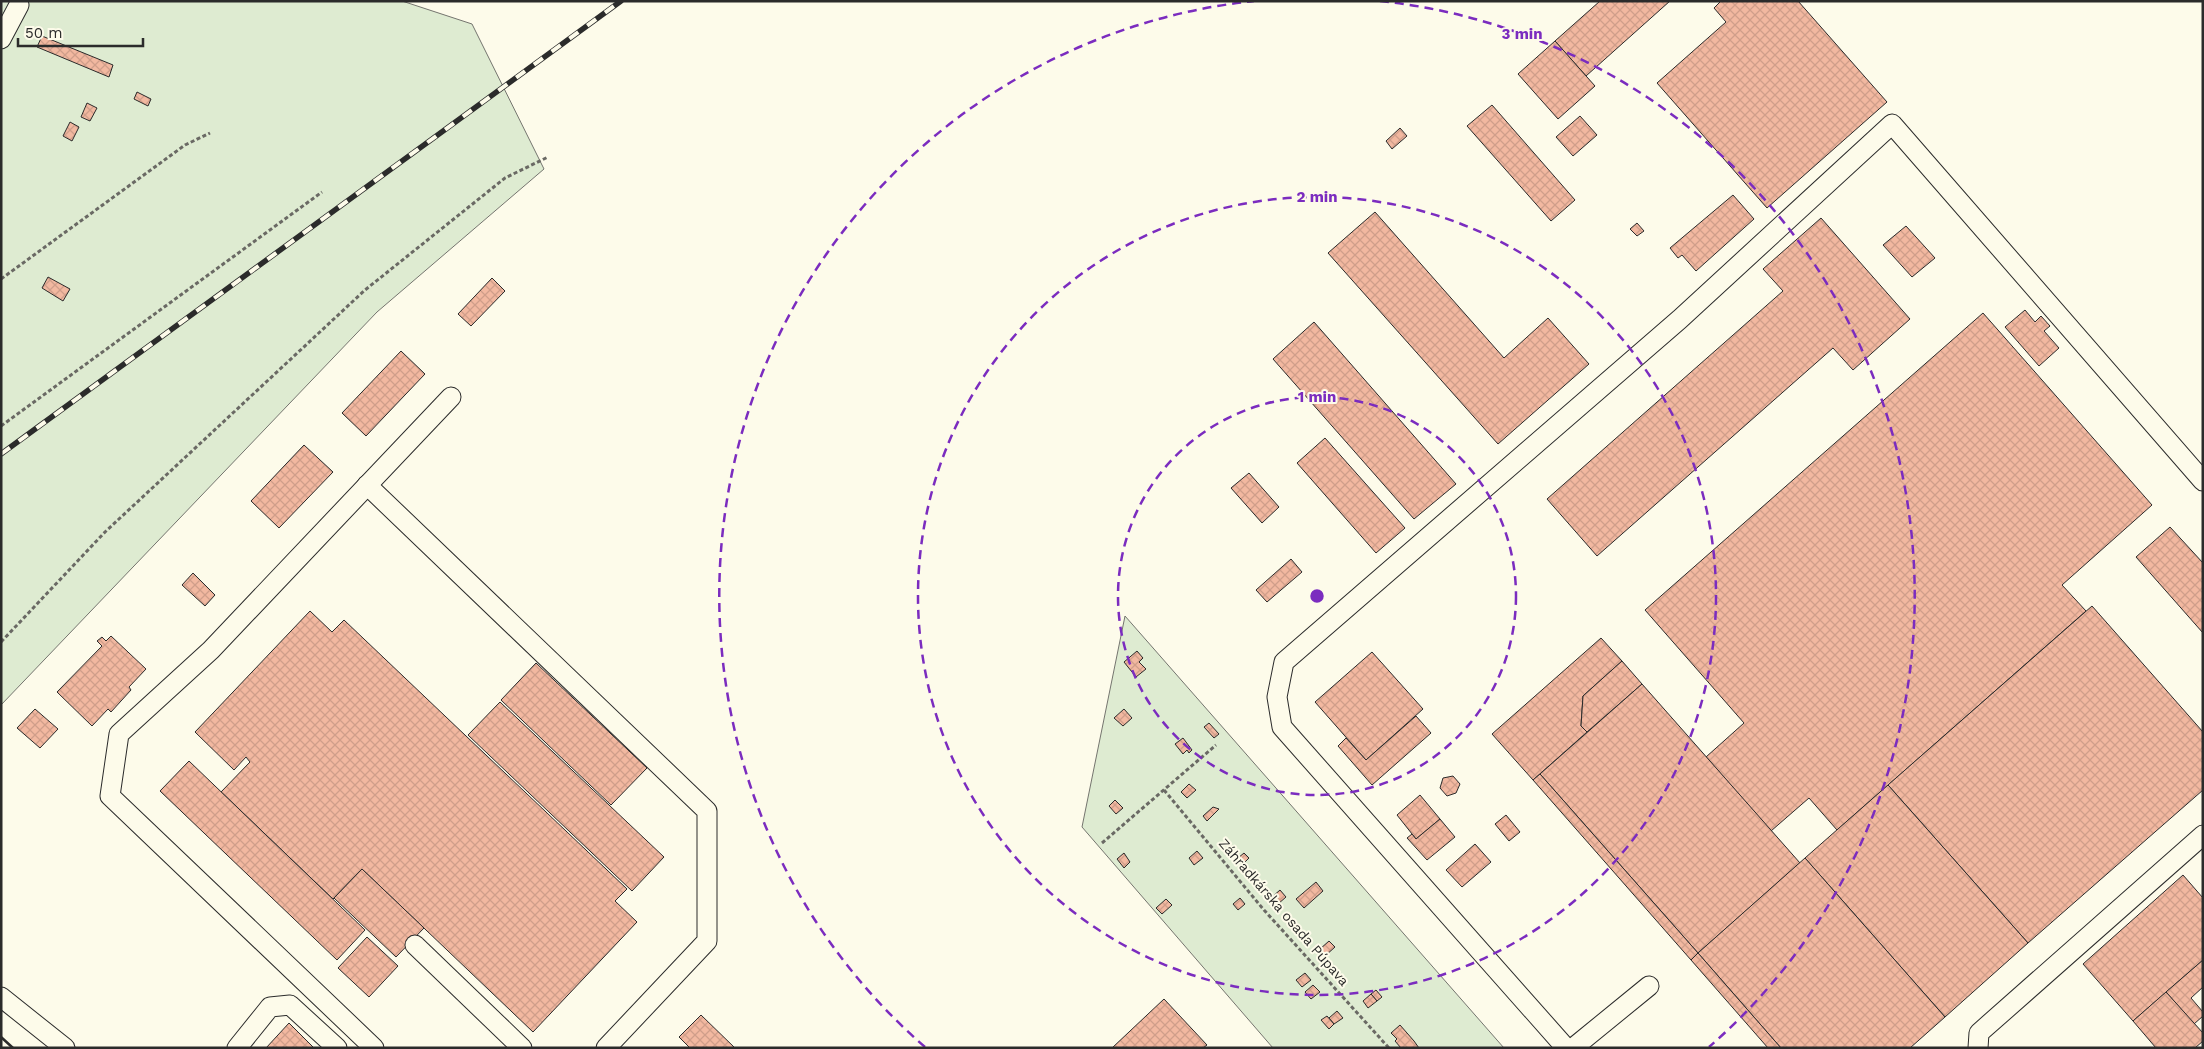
<svg xmlns="http://www.w3.org/2000/svg" width="2204" height="1049" viewBox="0 0 2204 1049" font-family="'Work Sans',sans-serif">
<style>
.green{fill:#deebd1;stroke:#74746e}
.building{fill:url(#building-cross-hatch);stroke:#2b2b2b}
.lines{fill:none;stroke-linecap:round;stroke-linejoin:round}
.minor-casing{stroke:#2b2b2b;stroke-width:21}
.path{stroke:#6a6964;stroke-width:3;stroke-dasharray:4 2.5;stroke-linecap:butt}
.minor{stroke:#fdfbea;stroke-width:19}
.rail-casing{stroke:#2b2b2b;stroke-width:5.5}
.rail{stroke:#fdfbea;stroke-width:4;stroke-dasharray:11;stroke-linecap:butt}
.wall{stroke:#2b2b2b;stroke-width:2.5}
.ring{fill:none;stroke:#7b2cbf;stroke-width:2.5;stroke-dasharray:9 6}
.labels{text-anchor:middle;stroke-width:4;stroke-linejoin:round;paint-order:stroke}
.street-label{font-size:14px;fill:#2b2b2b;stroke:#fdfbea}
.centre{fill:#7b2cbf;stroke:#fdfbea;stroke-width:2.5}
.ring-label{font-size:15px;text-anchor:middle;font-weight:bold;fill:#7b2cbf;stroke:#fdfbea;stroke-width:4;stroke-linejoin:round;paint-order:stroke}
</style>
<defs>
<pattern id="building-cross-hatch" width="8" height="8" patternUnits="userSpaceOnUse" patternTransform="scale(1.25)"><rect width="8" height="8" fill="#f2b8a0"/><path d="M0 0l8 8M0 8l8-8" fill="none" stroke="#d09e8a"/></pattern>
</defs>
<rect width="100%" height="100%" fill="#fdfbea"/>
<!-- green -->
<g class="green">
<path d="M1 1H402L472 24 544 169 377 312 1 705Z"/>
<path d="M1125 616 1504 1048H1273L1082 827Z"/>
</g>
<!-- building -->
<g class="building">
<path d="M1600 1H1670L1586 76 1555 41Z"/>
<path d="M1721 1H1798L1887 102 1767 208 1657 83 1726 22 1714 8Z"/>
<path d="M42 36 113 65 109 77 37 47Z"/>
<path d="M1555 41 1595 86 1558 119 1518 74Z"/>
<path d="M137 92 151 99 148 106 134 99Z"/>
<path d="M87 103 97 108 90 121 81 117Z"/>
<path d="M1492 105 1575 200 1551 221 1467 126Z"/>
<path d="M1580 116 1597 135 1573 156 1556 137Z"/>
<path d="M70 122 79 127 72 141 63 136Z"/>
<path d="M1400 128 1407 136 1392 149 1386 141Z"/>
<path d="M1733 195 1754 219 1696 271 1682 255 1678 258 1670 248Z"/>
<path d="M1375 212 1504 358 1548 318 1589 364 1498 444 1328 253Z"/>
<path d="M1821 218 1910 319 1853 370 1833 348 1597 556 1547 499 1783 291 1763 269Z"/>
<path d="M1637 223 1644 231 1637 236 1630 229Z"/>
<path d="M1906 226 1935 258 1912 277 1883 245Z"/>
<path d="M48 277 70 289 63 301 42 288Z"/>
<path d="M492 278 505 291 471 326 458 314Z"/>
<path d="M2025 310 2035 322 2041 316 2050 326 2044 331 2059 348 2039 366 2005 327Z"/>
<path d="M1983 313 2152 505 2062 585 2086 611 1837 830 1809 798 1771 831 1706 757 1744 723 1645 610Z"/>
<path d="M1314 322 1456 484 1414 519 1273 359Z"/>
<path d="M401 351 425 374 366 436 342 413Z"/>
<path d="M1325 438 1405 528 1376 553 1297 463Z"/>
<path d="M304 445 333 472 279 528 251 501Z"/>
<path d="M1249 473 1279 507 1262 523 1231 488Z"/>
<path d="M2170 527 2203 563V633L2136 557Z"/>
<path d="M1291 559 1302 572 1267 602 1256 590Z"/>
<path d="M193 573 215 595 205 606 182 585Z"/>
<path d="M2092 606 2203 732V790L2028 943 1888 785Z"/>
<path d="M310 611 332 632 344 620 627 889 615 901 637 922 533 1032 362 869 333 899 221 792 250 762 246 757 234 770 195 732Z"/>
<path d="M111 636 146 669 129 687 131 690 111 712 108 709 92 726 57 692 102 646 97 641 102 637 106 641Z"/>
<path d="M1601 638 1622 661 1583 696 1581 726 1587 732 1533 780 1492 734Z"/>
<path d="M1137 651 1143 658 1139 662 1146 669 1136 677 1124 662Z"/>
<path d="M1372 652 1423 709 1366 760 1315 702Z"/>
<path d="M1622 661 1642 684 1587 732 1581 726 1583 696Z"/>
<path d="M536 663 647 768 611 805 501 700Z"/>
<path d="M1642 684 1800 863 1698 953 1540 774Z"/>
<path d="M500 702 664 857 632 891 468 735Z"/>
<path d="M35 709 58 729 40 748 17 728Z"/>
<path d="M1124 709 1132 718 1123 726 1114 718Z"/>
<path d="M1416 716 1431 733 1372 785 1338 746 1346 738 1366 760Z"/>
<path d="M1209 723 1219 734 1214 738 1204 727Z"/>
<path d="M1183 738 1192 750 1189 753 1187 750 1183 754 1175 744Z"/>
<path d="M189 761 365 930 337 960 160 791Z"/>
<path d="M1540 774 1698 953 1691 960 1533 780Z"/>
<path d="M1453 776 1460 784 1456 793 1447 796 1440 788 1443 778Z"/>
<path d="M1189 784 1196 790 1187 798 1181 792Z"/>
<path d="M1888 785 2028 943 1945 1017 1805 858Z"/>
<path d="M1420 795 1440 819 1416 839 1397 815Z"/>
<path d="M1115 800 1123 808 1116 814 1109 806Z"/>
<path d="M1213 807 1219 809 1207 821 1203 816Z"/>
<path d="M1506 815 1520 832 1509 841 1495 824Z"/>
<path d="M1440 819 1455 837 1427 860 1407 838 1412 834 1416 839Z"/>
<path d="M1475 844 1491 862 1462 887 1446 870Z"/>
<path d="M1197 851 1203 858 1194 865 1189 858Z"/>
<path d="M1124 853 1130 862 1124 868 1117 859Z"/>
<path d="M1244 853 1249 858 1243 864 1238 858Z"/>
<path d="M1805 858 1945 1017 1910 1048H1781L1698 953Z"/>
<path d="M362 869 424 928 396 957 334 898Z"/>
<path d="M2183 875 2203 898V960L2133 1021 2083 964Z"/>
<path d="M1316 882 1323 891 1304 908 1296 899Z"/>
<path d="M1280 890 1286 897 1278 904 1272 897Z"/>
<path d="M1240 898 1245 904 1238 910 1233 904Z"/>
<path d="M1166 899 1172 905 1162 914 1156 908Z"/>
<path d="M367 937 398 966 369 997 338 968Z"/>
<path d="M1329 941 1335 947 1325 956 1320 949Z"/>
<path d="M1698 953 1781 1048H1768L1691 960Z"/>
<path d="M2203 960V987L2191 998 2203 1012V1016L2194 1024 2166 992Z"/>
<path d="M1305 973 1311 980 1302 987 1296 980Z"/>
<path d="M1313 985 1320 992 1311 999 1305 992Z"/>
<path d="M1376 990 1382 997 1377 1001 1371 994Z"/>
<path d="M2166 992 2203 1033V1041L2195 1048H2156L2133 1021Z"/>
<path d="M1371 994 1377 1001 1368 1008 1363 1001Z"/>
<path d="M1164 999 1207 1045 1203 1048H1112Z"/>
<path d="M1337 1011 1343 1018 1334 1024 1329 1018Z"/>
<path d="M701 1015 735 1048H690L679 1037Z"/>
<path d="M1327 1016 1334 1024 1329 1029 1321 1020Z"/>
<path d="M289 1023 314 1048H266Z"/>
<path d="M1400 1025 1414 1041 1419 1048H1401L1395 1041 1397 1039 1391 1033Z"/>
</g>
<g class="lines">
<!-- minor casing -->
<g class="minor-casing">
<g id="minor">
<path d="M1 39 19 5"/>
<path d="M367 485 707 811V941L606 1048"/>
<path d="M415 945 522 1048"/>
<path d="M1 997 65 1048"/>
<path d="M237 1048 270 1007 290 1005 337 1048"/>
<path d="M374 1048 110 796 119 734 211 650 451 397"/>
<path d="M1566 1048 1282 727 1277 697 1284 662 1680 319 1892 124 2203 481"/>
<path d="M1573 1048 1649 986"/>
<path d="M1978 1048 1979 1033 2203 835"/>
</g>
</g>
<!-- path -->
<g class="path">
<path d="M1 279 185 145 210 133"/>
<path d="M1 426 322 192"/>
<path d="M1 642 105 532 365 290 505 178 548 157"/>
<path d="M1164 790 1264 910 1389 1048"/>
<path d="M1102 843 1216 745"/>
</g>
<!-- minor -->
<use href="#minor" class="minor"/>
<!-- rail casing -->
<g class="rail-casing">
<path id="rail" d="M1 454 621 1"/>
</g>
<!-- rail -->
<use href="#rail" class="rail"/>
<!-- wall -->
<path class="wall" d="M1 1037 13 1048"/>
</g>
<!-- distance rings -->
<g class="ring">
<circle cx="1317" cy="596" r="199"/>
<circle cx="1317" cy="596" r="399"/>
<path d="M925 1047A598 598 0 0 1 1254 1M1380 1A598 598 0 0 1 1709 1047"/>
</g>
<g class="labels">
<!-- street labels -->
<g class="street-label">
<text transform="translate(1284 912) rotate(49)" y="5">Záhradkárska osada Púpava</text>
</g>
</g>
<circle cx="1317" cy="596" r="8" class="centre"/>
<g class="ring-label">
<text x="1522" y="39">3 min</text>
<text x="1317" y="202">2 min</text>
<text x="1317" y="402">1 min</text>
</g>
<!-- border -->
<rect width="2204" height="1049" fill="none" stroke="#2b2b2b" stroke-width="5"/>
<!-- scale -->
<path d="M18 38v8h125v-8" fill="none" stroke="#2b2b2b" stroke-width="2.5"/>
<text x="25" y="38" font-size="15" fill="#2b2b2b" stroke="#fdfbea" stroke-width="4" paint-order="stroke">50 m</text>
</svg>
